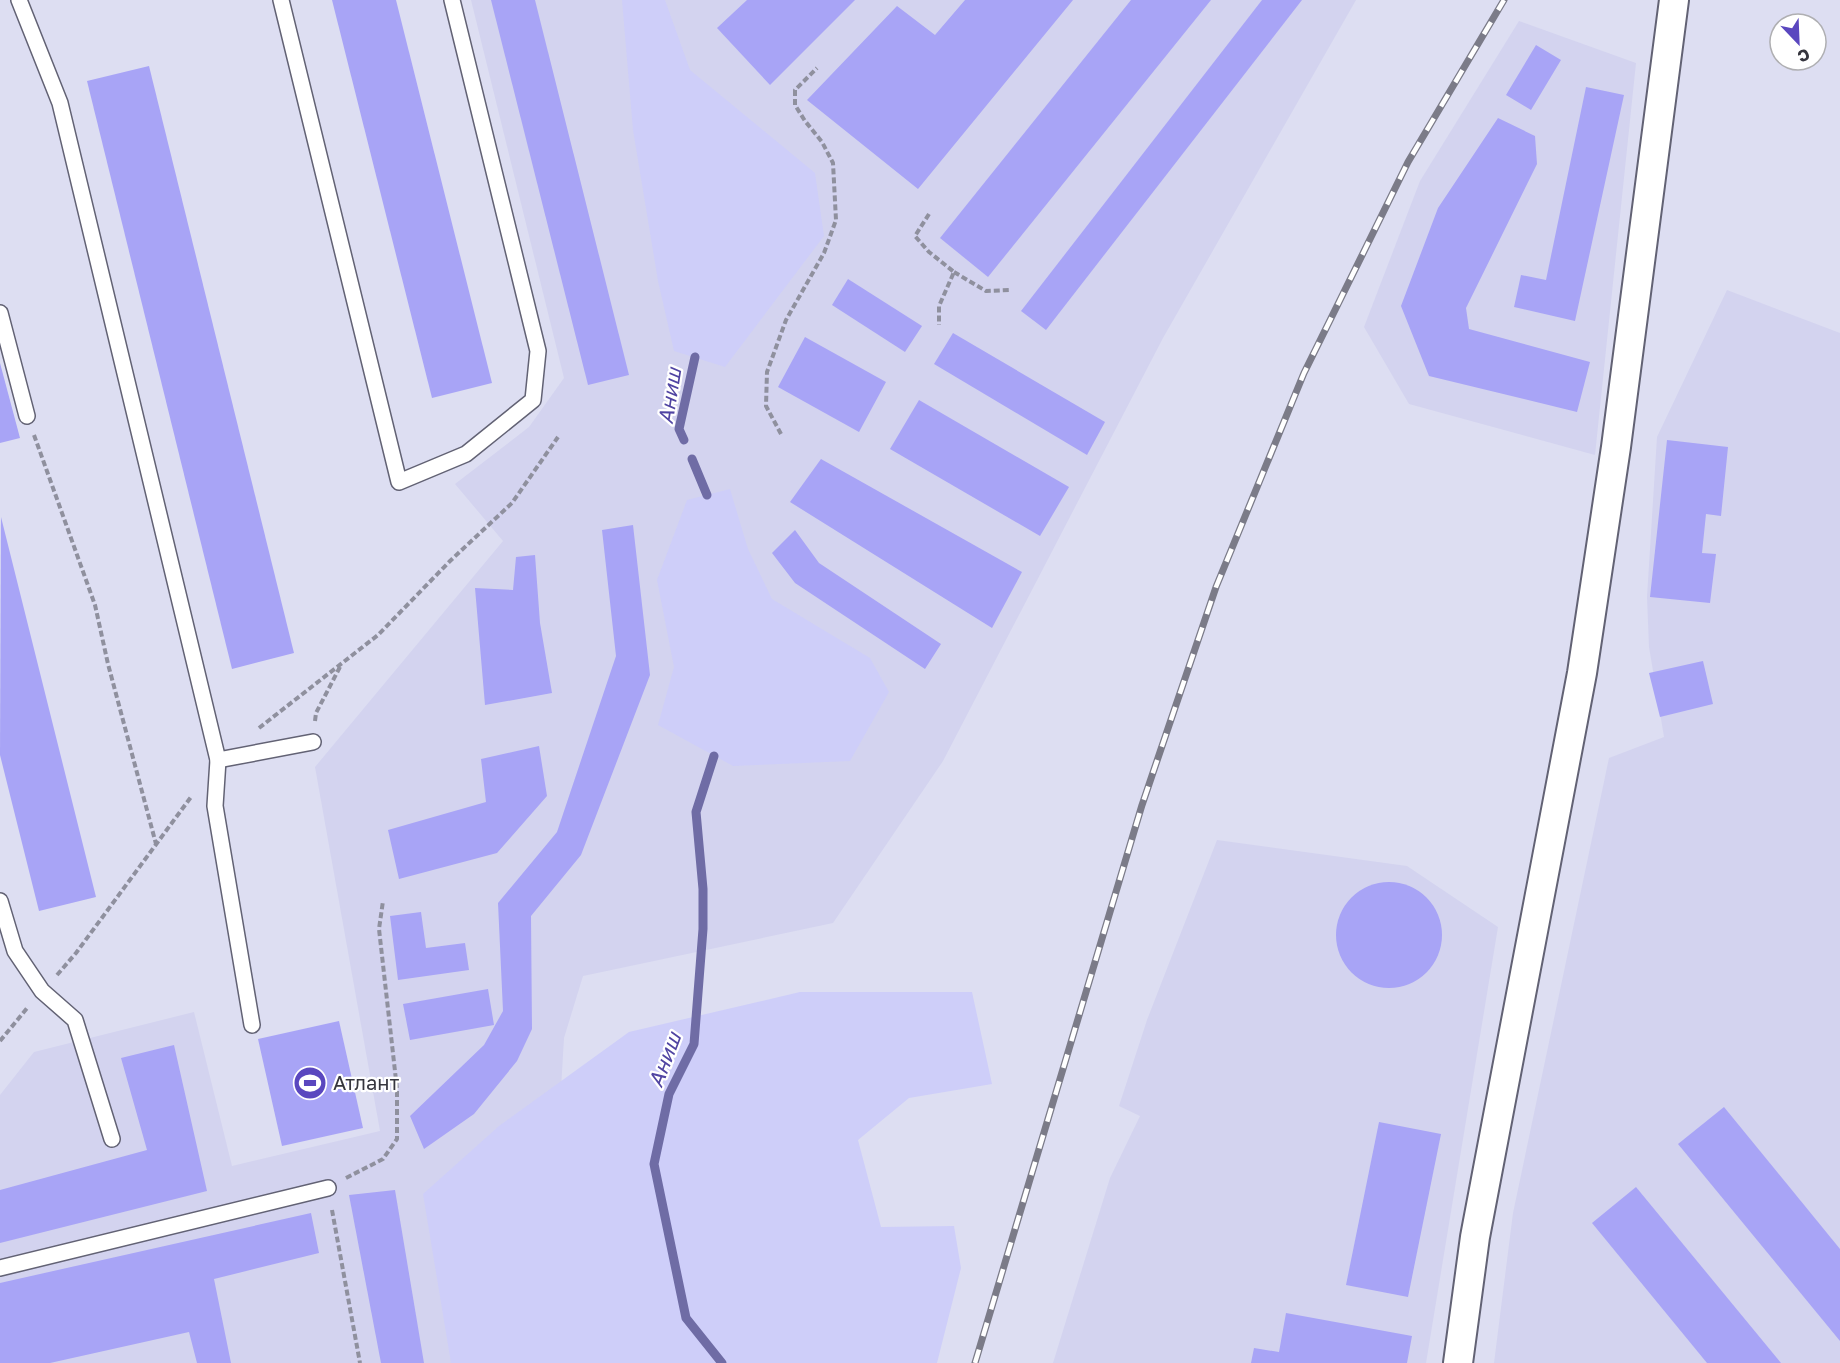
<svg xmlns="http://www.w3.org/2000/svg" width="1840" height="1363" viewBox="0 0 1840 1363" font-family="'Golos Text',sans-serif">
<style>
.built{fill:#d3d3ef}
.green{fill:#cecef9}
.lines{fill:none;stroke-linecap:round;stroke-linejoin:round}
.stream{stroke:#6f6ca5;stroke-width:9}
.building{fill:#a8a4f6}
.service-casing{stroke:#626274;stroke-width:18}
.minor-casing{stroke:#626274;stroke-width:32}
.path{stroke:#8f909e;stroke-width:4;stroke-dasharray:6 3;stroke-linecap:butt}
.service{stroke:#fff;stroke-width:15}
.minor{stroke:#fff;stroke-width:28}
.rail-casing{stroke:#7b7b88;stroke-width:7}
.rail{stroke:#fff;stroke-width:4.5;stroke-dasharray:14;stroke-linecap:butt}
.labels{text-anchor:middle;stroke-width:4.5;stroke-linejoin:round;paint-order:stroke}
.poi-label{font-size:20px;fill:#36363e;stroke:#fff;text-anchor:start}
.water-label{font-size:21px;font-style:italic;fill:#5044a2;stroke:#fff}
</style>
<rect width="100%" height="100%" fill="#dddef2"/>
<!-- built -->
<g class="built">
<path d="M471 0H1356L1163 338 943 761 833 923 583 976 564 1038 545 1363H0V1095L34 1052 194 1012 232 1166 380 1131 315 767 503 541 455 484 529 427 564 378Z"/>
<path d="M1519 21 1636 63 1595 455 1409 404 1364 327 1420 181Z"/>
<path d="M1727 290 1840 333V1363H1494L1513 1213 1609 758 1664 737 1649 647 1647 597 1657 437Z"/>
<path d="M1217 840 1407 866 1498 927 1426 1363H1053L1110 1178 1140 1116 1119 1106 1147 1020Z"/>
</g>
<!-- green -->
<g class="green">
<path d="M622 0H665L690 70 815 173 824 236 725 367 674 351 658 281 633 130Z"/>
<path d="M730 489 748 549 772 599 870 658 889 692 850 761 733 766 658 725 674 667 657 580 687 500Z"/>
<path d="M800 992H972L992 1084 909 1098 858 1140 881 1227 954 1226 961 1268 937 1363H451L423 1194 499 1126 629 1032Z"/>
</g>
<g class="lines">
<!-- stream -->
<g class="stream">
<path d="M684 440 679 429 695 357"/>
<path d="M692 459 707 495"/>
<path d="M714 756 696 812 703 889V929L694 1044 669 1094 654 1164 686 1318 722 1363"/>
</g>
</g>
<!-- building -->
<g class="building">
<path d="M332 0H396L492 383 432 398Z"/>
<path d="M491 0H535L629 375 588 385Z"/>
<path d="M747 0H855L770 85 717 28Z"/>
<path d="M965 0H1073L918 189 807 100 897 6 935 35Z"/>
<path d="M1131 0H1211L988 277 940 238Z"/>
<path d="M1262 0H1302L1046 330 1021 311Z"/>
<path d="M1536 45 1561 60 1531 110 1506 95Z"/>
<path d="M149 66 294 653 232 669 87 81Z"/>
<path d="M1586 87 1624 95 1575 321 1514 307 1521 275 1546 280Z"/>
<path d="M1498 118 1535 136 1537 164 1466 308 1469 329 1590 362 1577 412 1429 376 1401 306 1438 208Z"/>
<path d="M848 279 922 326 905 352 832 305Z"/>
<path d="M953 333 1105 422 1087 455 934 364Z"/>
<path d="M805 337 886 382 859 432 778 387Z"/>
<path d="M0 363 20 438 0 443Z"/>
<path d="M919 400 1069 487 1040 536 890 449Z"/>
<path d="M1667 440 1728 447 1721 516 1706 514 1702 553 1716 554 1710 603 1650 597Z"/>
<path d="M821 459 1022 572 992 628 790 502Z"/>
<path d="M1 517 96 897 39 911 0 755Z"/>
<path d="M633 525 650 675 581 855 531 916 532 1029 517 1061 474 1114 424 1149 410 1116 484 1045 503 1011 498 903 557 832 616 656 602 530Z"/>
<path d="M795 530 819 563 941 644 925 669 795 583 772 553Z"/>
<path d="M535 555 540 623 552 693 485 705 475 588 513 590 516 557Z"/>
<path d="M1703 661 1713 704 1660 717 1649 673Z"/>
<path d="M539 746 547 796 497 853 399 879 388 830 486 802 481 759Z"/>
<circle cx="1389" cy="935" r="53"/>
<path d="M421 912 426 948 465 943 469 970 398 980 390 916Z"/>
<path d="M488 989 494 1025 410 1040 403 1004Z"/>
<path d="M339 1021 363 1128 282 1146 258 1039Z"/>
<path d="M174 1045 207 1191 0 1243V1190L147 1150 121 1058Z"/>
<path d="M1724 1107 1840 1249V1341L1678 1144Z"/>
<path d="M1379 1122 1441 1134 1408 1297 1346 1285Z"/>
<path d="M1636 1187 1781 1363H1707L1592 1223Z"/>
<path d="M395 1190 424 1363H381L349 1195Z"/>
<path d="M311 1213 319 1253 214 1279 231 1363H197L189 1332 50 1363H0V1283Z"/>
<path d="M1286 1313 1412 1336 1407 1363H1251L1254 1348 1279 1352Z"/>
</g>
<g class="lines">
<!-- service casing -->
<g class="service-casing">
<g id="service">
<path d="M19 0 60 103 218 760 215 806 252 1025"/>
<path d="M281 0 399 482 466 454 533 400 538 351 452 0"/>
<path d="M0 313 27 416"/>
<path d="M218 760 313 742"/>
<path d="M0 901 15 951 42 991 75 1020 112 1139"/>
<path d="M0 1268 328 1188"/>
</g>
</g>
<!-- minor casing -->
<g class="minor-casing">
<path id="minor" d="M1458 1363 1475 1237 1582 673 1616 447 1674 0"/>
</g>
<!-- path -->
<g class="path">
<path d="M929 214 915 236 929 252 954 272 939 306V325"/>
<path d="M954 272 986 291 1009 290"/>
<path d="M781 434 766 406 767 372 786 320 824 253 836 220 833 163 822 142 805 121 795 105V90L817 68"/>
<path d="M34 435 95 605 108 664 156 844"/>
<path d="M315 721 316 713 341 665"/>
<path d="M259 728 378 635 450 561 512 503 558 437"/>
<path d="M57 975 76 953 191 797"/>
<path d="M0 1041 28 1007"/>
<path d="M346 1178 383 1159 397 1139V1089L379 929 383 901"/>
<path d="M332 1210 360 1363"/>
</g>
<!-- service -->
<use href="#service" class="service"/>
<!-- minor -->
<use href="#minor" class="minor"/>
<!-- rail casing -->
<g class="rail-casing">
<path id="rail" d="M975 1363 1142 805 1216 587 1304 373 1408 162 1504 0"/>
</g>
<!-- rail -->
<use href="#rail" class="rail"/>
</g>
<!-- icons -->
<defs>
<g id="stadium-disc" transform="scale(1.725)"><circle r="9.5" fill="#5a47bf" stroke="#fff"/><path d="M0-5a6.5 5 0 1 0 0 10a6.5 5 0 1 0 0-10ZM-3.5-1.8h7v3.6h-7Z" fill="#fff"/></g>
</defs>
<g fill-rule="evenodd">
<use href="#stadium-disc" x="310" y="1083"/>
</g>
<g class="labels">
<!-- poi labels -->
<g class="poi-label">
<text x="333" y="1090">Атлант</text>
</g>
<!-- water labels -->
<g class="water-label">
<text transform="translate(670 396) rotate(-81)" y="7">Аниш</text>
<text transform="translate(665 1060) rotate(-69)" y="7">Аниш</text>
</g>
</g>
<!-- north arrow -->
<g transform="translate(1798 42) rotate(157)"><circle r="28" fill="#ffffff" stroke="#afafb2" stroke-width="1.5"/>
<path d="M0-4.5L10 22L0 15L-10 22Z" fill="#5a47bf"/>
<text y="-9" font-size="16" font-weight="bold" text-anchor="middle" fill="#36363e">С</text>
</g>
</svg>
